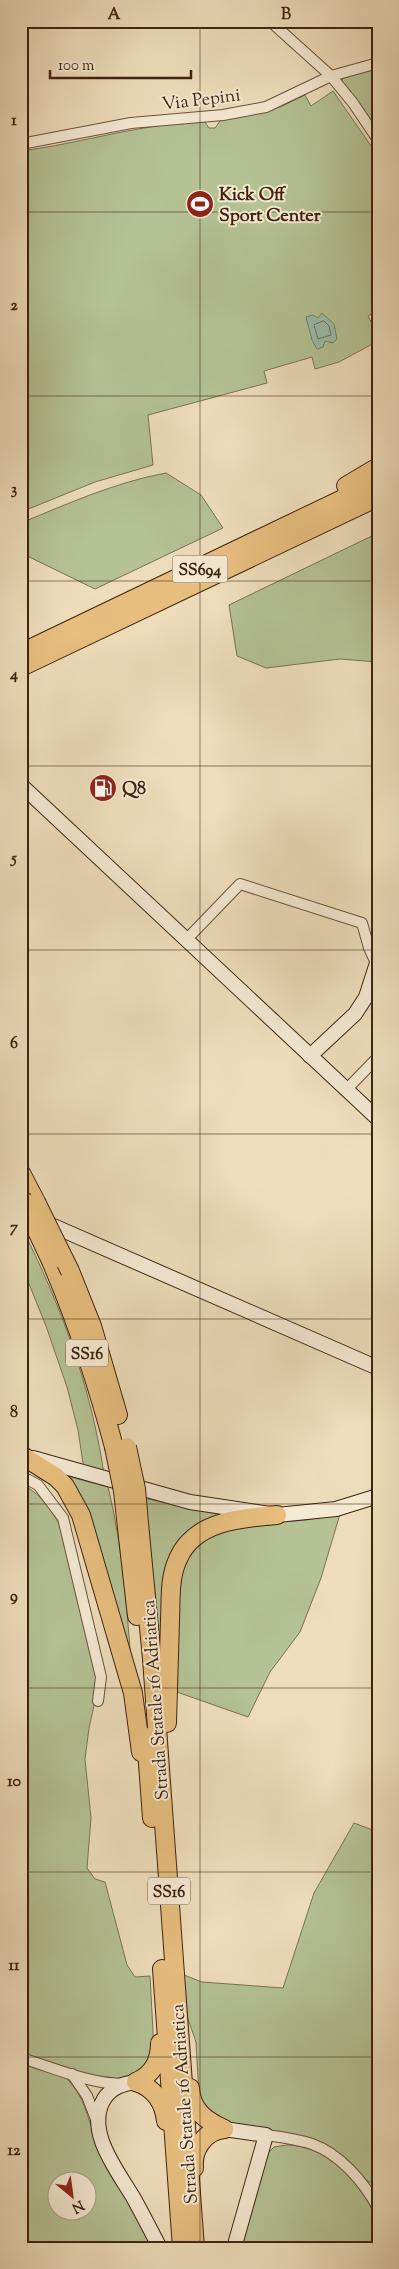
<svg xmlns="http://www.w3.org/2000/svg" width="399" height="2269" viewBox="0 0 399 2269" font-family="'Sorts Mill Goudy',serif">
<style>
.green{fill:#b4c294;stroke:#7a7252;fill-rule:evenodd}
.water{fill:#9bbdab;stroke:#767f6d}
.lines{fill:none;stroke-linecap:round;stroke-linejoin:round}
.shore{stroke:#6d705e;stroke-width:1}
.street-casing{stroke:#6b523b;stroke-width:12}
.secondary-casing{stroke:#3f2310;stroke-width:16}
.highway-casing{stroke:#3f2310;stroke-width:20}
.street{stroke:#f4e9d3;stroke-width:10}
.secondary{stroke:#f4e9d3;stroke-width:14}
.highway{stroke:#e7be7e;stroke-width:18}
.highway-bridge-casing{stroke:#3f2310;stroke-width:20;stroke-linecap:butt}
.highway-bridge{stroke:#e7be7e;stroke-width:18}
.grid{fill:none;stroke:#3f2310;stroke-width:1;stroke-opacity:0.55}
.labels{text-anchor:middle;stroke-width:4;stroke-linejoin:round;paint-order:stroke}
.shield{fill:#f4e9d3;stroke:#755e4a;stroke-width:1}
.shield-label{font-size:16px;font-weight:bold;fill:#3f2310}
.street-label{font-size:18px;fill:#3f2310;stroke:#f4e9d3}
.poi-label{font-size:18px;font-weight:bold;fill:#3f2310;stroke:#f4e9d3;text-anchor:start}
.neatline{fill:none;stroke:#3f2310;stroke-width:2}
.grid-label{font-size:16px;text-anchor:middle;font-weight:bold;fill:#3f2310}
</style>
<rect width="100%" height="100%" fill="#edb"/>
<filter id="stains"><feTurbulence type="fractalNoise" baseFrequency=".004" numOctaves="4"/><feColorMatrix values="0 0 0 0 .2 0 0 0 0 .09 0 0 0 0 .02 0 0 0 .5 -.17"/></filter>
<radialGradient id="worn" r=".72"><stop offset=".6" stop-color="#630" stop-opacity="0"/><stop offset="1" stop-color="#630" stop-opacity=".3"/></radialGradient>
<!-- green -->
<g class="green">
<path d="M378 66V136L341 83 344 76Z"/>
<path d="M333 91 378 156V310L368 316 378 334V341L339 362 315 369 312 357 264 371 267 383 148 415 153 465 95 482 21 512V151C83 143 142 123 205 122L209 128H215L220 121 280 107 305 95 311 106Z"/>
<path d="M166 473 201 495 223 528 95 589 21 553V523C67 504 116 482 166 473Z"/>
<path d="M378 533V662L340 659 266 668 237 656 229 605Z"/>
<path d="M21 1226C61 1305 91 1387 104 1474L86 1467 83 1463 78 1430 67 1387 46 1326 21 1264Z"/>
<path d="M63 1475 108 1487C123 1548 127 1611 132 1674Z"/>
<path d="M21 1484C40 1493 51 1508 60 1526L97 1680 96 1697 89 1728 85 1759 91 1818 87 1868 95 1879 105 1882 127 1965 135 1977 150 1976 154 2050 149 2065C142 2069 133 2077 125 2079 94 2083 51 2064 21 2055Z"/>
<path d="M139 1497 226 1516 182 1545 160 1685Z"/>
<path d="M340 1514 321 1578 300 1632 270 1672 248 1717 174 1691V1607L186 1558 201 1542 215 1532 257 1524 306 1520Z"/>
<path d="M354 1823 378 1832V2186L362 2178 331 2148 315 2140 223 2124 203 2105 199 2095 196 2042 187 2016 184 1975 202 1982 283 1988 314 1893Z"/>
<path d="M21 2063C36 2067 56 2070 68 2080 85 2096 87 2119 96 2139 111 2177 138 2210 154 2248H21ZM58 2182H88V2212H58Z"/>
<path d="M287 2145C329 2145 363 2183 376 2220L372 2230V2248H240L267 2154 274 2147Z"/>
</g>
<!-- water -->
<path class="water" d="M322 313 334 324 337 339 333 343 325 341 323 347 317 349 312 340 306 317 313 315 318 318Z"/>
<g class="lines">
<!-- shore -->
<path class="shore" d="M324 321 329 326 331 335 318 339 314 325Z"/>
<!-- street casing -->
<g class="street-casing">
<g id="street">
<path d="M270 21 331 76 353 103 378 140"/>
<path d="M21 144 131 123 223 115 266 107 331 76 378 63"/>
<path d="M186 940 240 884 362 923 369 948 376 963"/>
<path d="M346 1090 378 1057"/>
<path d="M21 1476 38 1485 63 1518 101 1677 98 1701"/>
<path d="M21 2058C55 2068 89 2084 124 2084"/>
<path d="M72 2074 87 2096 97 2122"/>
<path d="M266 2135C281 2137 297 2139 312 2144 340 2154 364 2182 378 2208"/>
</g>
</g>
<!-- secondary casing -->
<g class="secondary-casing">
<g id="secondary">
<path d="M21 785 378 1119"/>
<path d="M310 1056 355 1014 366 997 378 960"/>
<path d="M42 1221 378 1368"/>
<path d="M33 1458 190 1502 277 1515 336 1509 378 1496"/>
<path d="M136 2082C122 2084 112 2087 104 2099 85 2131 117 2170 133 2197 142 2213 151 2231 160 2248"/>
<path d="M224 2129 266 2135 234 2248"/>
</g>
</g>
<!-- highway casing -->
<g class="highway-casing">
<g id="highway">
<path d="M346 486 378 467"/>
<path d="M21 653 378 482"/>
<path d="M21 667 378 497"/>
<path d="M21 1173 36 1202"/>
<path d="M51 1261C77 1322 97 1383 114 1447"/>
<path d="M70 1271 92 1326 118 1415"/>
<path d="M21 1455 56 1477 65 1486 81 1515 133 1693 141 1752"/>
<path d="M140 1534 152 1659 195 2248"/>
<path d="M128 1537 137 1616"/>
<path d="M167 1723C168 1688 169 1654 170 1620 171 1600 169 1578 178 1559 194 1521 241 1518 277 1515"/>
<path d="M146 1737 152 1818"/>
<path d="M162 1969 182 2248"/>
<path d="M136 2082C153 2074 160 2061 160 2043"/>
<path d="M136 2082C154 2088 164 2102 166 2121"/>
<path d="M190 2088C191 2110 205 2120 224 2129"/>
<path d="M194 2168C192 2149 205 2131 224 2129"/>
</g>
</g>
<!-- street -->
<use href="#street" class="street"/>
<!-- secondary -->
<use href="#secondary" class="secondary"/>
<!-- highway -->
<use href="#highway" class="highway"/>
<!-- highway-bridge casing -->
<g class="highway-bridge-casing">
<g id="highway-bridge">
<path d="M21 1197 51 1261"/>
<path d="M36 1202 70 1271"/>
<path d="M114 1447 123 1491 128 1537"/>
<path d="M127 1447 136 1489 140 1534"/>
</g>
</g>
<!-- highway-bridge -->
<use href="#highway-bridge" class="highway-bridge"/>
</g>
<!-- grid -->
<path class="grid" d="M200 21V2248M21 212H378M21 396H378M21 581H378M21 766H378M21 950H378M21 1134H378M21 1319H378M21 1504H378M21 1688H378M21 1872H378M21 2057H378"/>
<!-- icons -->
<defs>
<g id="stadium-disc" transform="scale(1.4375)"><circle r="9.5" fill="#8f2418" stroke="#f4e9d3"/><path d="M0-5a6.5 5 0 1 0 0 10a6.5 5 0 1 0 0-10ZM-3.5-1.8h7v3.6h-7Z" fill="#fff"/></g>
<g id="fuel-disc" transform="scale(1.4375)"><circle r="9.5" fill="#8f2418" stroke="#f4e9d3"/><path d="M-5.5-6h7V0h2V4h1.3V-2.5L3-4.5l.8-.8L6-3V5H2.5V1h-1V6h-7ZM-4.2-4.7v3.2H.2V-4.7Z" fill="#fff"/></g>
</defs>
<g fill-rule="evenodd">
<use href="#stadium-disc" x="200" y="204"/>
<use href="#fuel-disc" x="103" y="788"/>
</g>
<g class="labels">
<!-- shield labels -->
<g class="shield">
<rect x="172.5" y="555.5" width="55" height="27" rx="4"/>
<rect x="66" y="1339.5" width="42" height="27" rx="4"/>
<rect x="148" y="1877.5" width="42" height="27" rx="4"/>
</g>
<g class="shield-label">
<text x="200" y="575">SS694</text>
<text x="87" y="1359">SS16</text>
<text x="169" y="1897">SS16</text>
</g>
<!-- street labels -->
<g class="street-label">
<text transform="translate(201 99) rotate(-7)" y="6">Via Pepini</text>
<text transform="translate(155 1700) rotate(-94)" y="6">Strada Statale 16 Adriatica</text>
<text transform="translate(184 2104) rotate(-94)" y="6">Strada Statale 16 Adriatica</text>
</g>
<!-- poi labels -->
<g class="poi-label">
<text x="219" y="200">Kick Off<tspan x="219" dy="21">Sport Center</tspan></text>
<text x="122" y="794">Q8</text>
</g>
</g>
<!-- margin -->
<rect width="399" height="2269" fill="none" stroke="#edb" stroke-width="55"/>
<!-- north arrow -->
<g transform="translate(72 2196) rotate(151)"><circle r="24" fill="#f4e9d3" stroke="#ac9a85"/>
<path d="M0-4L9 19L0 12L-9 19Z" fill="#8f2418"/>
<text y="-8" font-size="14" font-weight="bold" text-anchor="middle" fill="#3f2310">N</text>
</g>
<!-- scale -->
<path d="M50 70v8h141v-8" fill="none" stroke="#3f2310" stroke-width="2.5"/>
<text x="58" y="70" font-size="15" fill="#3f2310" stroke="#f4e9d3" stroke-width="4" paint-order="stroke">100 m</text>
<rect x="28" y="28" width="344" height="2214" class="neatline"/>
<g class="grid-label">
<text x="114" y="19">A</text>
<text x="286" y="19">B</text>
<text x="14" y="125">1</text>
<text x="14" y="310">2</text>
<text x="14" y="494">3</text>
<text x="14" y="679">4</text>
<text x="14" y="863">5</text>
<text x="14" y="1048">6</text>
<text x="14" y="1232">7</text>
<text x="14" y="1417">8</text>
<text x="14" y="1601">9</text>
<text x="14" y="1786">10</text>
<text x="14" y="1970">11</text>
<text x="14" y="2155">12</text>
</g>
<rect width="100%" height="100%" filter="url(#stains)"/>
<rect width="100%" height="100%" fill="url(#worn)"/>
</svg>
